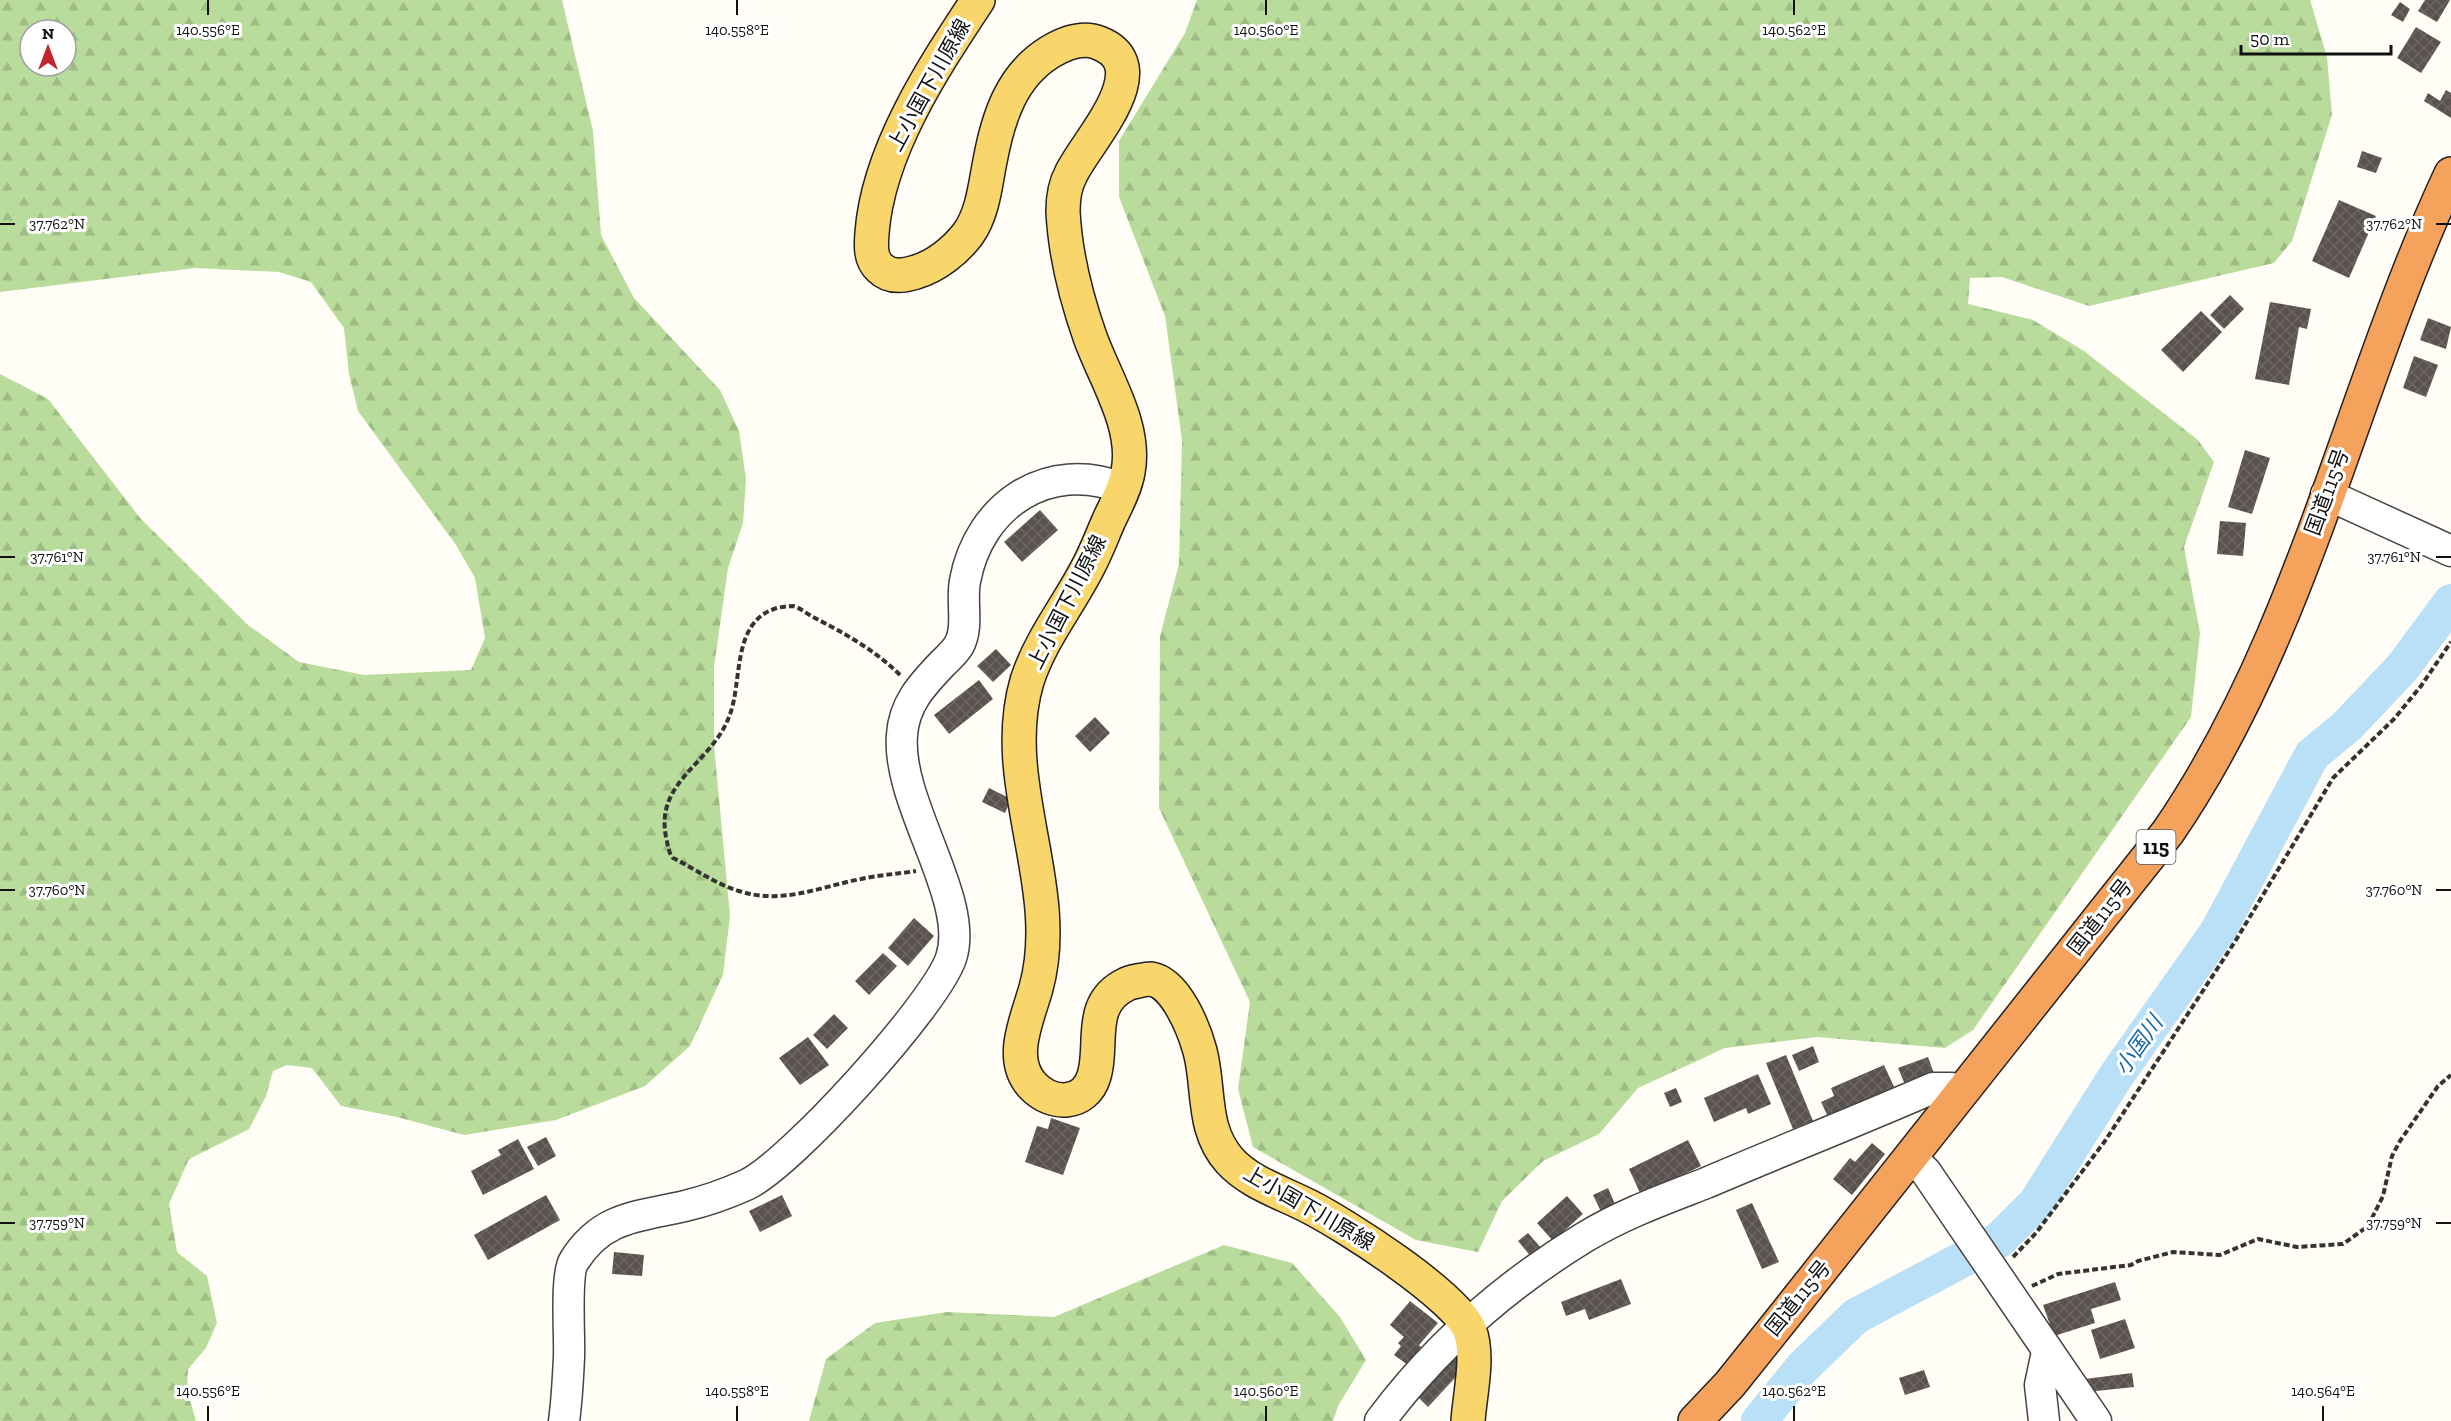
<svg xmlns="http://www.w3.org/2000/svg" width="2451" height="1421" viewBox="0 0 2451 1421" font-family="'Zilla Slab','Noto Sans JP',serif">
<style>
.forest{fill:url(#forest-firs);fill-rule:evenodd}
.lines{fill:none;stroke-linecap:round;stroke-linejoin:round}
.river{stroke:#b9e0f7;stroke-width:36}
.building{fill:url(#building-cross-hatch)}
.minor-casing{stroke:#444;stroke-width:33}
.major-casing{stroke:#222;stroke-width:36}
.highway-casing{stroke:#222;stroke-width:36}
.path{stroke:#333;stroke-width:4;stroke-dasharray:6 3;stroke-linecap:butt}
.minor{stroke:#fff;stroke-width:30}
.major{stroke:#f9d66b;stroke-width:33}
.highway{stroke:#f5a25d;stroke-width:33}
.ticks{fill:none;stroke:#111;stroke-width:2}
.labels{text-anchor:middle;stroke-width:6;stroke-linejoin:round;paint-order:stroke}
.shield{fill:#fff;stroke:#585858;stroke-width:1.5}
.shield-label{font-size:20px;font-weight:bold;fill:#111}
.street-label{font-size:21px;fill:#111;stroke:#fff}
.water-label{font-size:22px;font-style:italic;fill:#1768a6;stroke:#fff}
.ticks-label{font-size:15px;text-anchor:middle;fill:#111;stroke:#fff;stroke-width:6;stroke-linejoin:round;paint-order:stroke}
</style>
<defs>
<pattern id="forest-firs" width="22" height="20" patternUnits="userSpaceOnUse" patternTransform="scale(1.5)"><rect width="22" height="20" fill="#b9dc9c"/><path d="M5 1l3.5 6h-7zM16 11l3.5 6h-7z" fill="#9ebc85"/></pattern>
<pattern id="building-cross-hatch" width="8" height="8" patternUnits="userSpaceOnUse" patternTransform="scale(1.5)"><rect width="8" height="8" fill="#5a524d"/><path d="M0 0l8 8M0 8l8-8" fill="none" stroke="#6d6662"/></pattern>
</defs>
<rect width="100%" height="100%" fill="#fffdf5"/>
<!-- forest -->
<g class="forest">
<path d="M0 0H562L593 131 601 235 634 298 720 390 739 431 746 479 743 523 728 568 714 667V745L730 916 723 975 690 1046 645 1086 556 1120 464 1135 397 1117 341 1106 312 1068 287 1065 273 1071 266 1096 249 1129 189 1159 169 1204 177 1252 207 1276 217 1323 206 1348 188 1369 187 1390 196 1421H0V374L48 399 141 519 248 625 299 662 364 675 471 670 485 638 475 578 456 545 358 411 349 374 344 328 311 282 279 272 195 268 0 292ZM30 30H66V66H30Z"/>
<path d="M1197 0H2310L2327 57 2332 115 2292 241 2274 263 2089 306 2002 277 1970 278 1968 304 2033 320 2084 351 2198 440 2214 462 2184 547 2200 633 2191 717 1973 1030 1945 1048 1817 1037 1725 1048 1638 1088 1599 1134 1543 1161 1502 1201 1478 1252 1416 1240 1253 1147 1238 1089 1250 1002 1159 808 1160 636 1179 564 1182 440 1165 316 1119 197V141L1185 33Z"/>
<path d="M1224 1245 1292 1263 1340 1317 1366 1360 1338 1406 1333 1421H809L826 1359 875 1323 947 1312 1054 1317Z"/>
</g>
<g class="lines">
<!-- river -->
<path class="river" d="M1759 1421 1803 1367 1856 1316 1999 1240 2036 1203 2116 1076 2218 931 2312 755 2347 726 2402 668 2451 602"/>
</g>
<!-- building -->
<g class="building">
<path d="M2425 0H2450L2437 22 2418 11Z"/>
<path d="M2400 2 2410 9 2403 22 2391 15Z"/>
<path d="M2416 27 2441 42 2421 73 2397 58Z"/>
<path d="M2446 90 2451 93V118L2424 101 2428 93 2440 101Z"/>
<path d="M2362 151 2382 158 2376 173 2357 167Z"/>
<path d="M2339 200 2376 216 2349 278 2312 261Z"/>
<path d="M2230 295 2244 309 2224 329 2210 315Z"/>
<path d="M2270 302 2311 309 2307 329 2299 327 2289 385 2255 379Z"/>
<path d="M2201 311 2222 332 2183 372 2161 350Z"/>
<path d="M2428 318 2451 327 2446 349 2420 340Z"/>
<path d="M2414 356 2438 365 2426 397 2403 388Z"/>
<path d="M2245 450 2270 458 2252 514 2228 507Z"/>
<path d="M1040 510 1058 530 1022 562 1004 542Z"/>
<path d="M2220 521 2246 523 2243 556 2217 554Z"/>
<path d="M996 649 1011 665 993 682 977 666Z"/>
<path d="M979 680 993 699 949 734 934 715Z"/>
<path d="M1095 717 1110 733 1090 752 1075 736Z"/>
<path d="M989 788 1011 799 1005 813 982 802Z"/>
<path d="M914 918 934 936 908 966 888 948Z"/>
<path d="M883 953 897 966 869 995 855 981Z"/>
<path d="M834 1014 848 1028 827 1049 813 1035Z"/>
<path d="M808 1037 829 1065 800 1085 779 1058Z"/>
<path d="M1813 1046 1819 1062 1799 1071 1792 1055Z"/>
<path d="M1786 1055 1813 1121 1793 1129 1766 1063Z"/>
<path d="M1928 1057 1935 1076 1906 1087 1898 1068Z"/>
<path d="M1884 1065 1896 1091 1829 1119 1821 1102 1834 1096 1831 1088Z"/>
<path d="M1758 1074 1771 1104 1748 1114 1746 1108 1714 1122 1704 1098Z"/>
<path d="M1676 1088 1682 1102 1670 1107 1664 1093Z"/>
<path d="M1051 1118 1080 1128 1063 1175 1025 1162 1037 1126 1048 1129Z"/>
<path d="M546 1137 556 1156 538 1166 527 1147Z"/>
<path d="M518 1139 534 1169 483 1195 471 1171 501 1155 498 1150Z"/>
<path d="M1688 1140 1701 1166 1641 1195 1629 1169Z"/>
<path d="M1872 1143 1885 1154 1852 1195 1833 1179 1850 1158 1855 1162Z"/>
<path d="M1608 1188 1618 1211 1604 1218 1593 1195Z"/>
<path d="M546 1195 560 1220 488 1260 474 1235Z"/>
<path d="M782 1195 792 1216 760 1232 749 1211Z"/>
<path d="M1567 1196 1583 1214 1553 1241 1537 1223Z"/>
<path d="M1752 1203 1779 1262 1762 1269 1736 1210Z"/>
<path d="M1528 1233 1542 1249 1532 1258 1518 1241Z"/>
<path d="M614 1252 644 1255 642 1276 612 1274Z"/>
<path d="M1621 1279 1631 1304 1589 1320 1585 1309 1566 1316 1561 1302Z"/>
<path d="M2115 1282 2121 1300 2091 1309 2095 1323 2054 1336 2043 1305Z"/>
<path d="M1410 1301 1438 1323 1419 1345 1422 1348 1408 1365 1394 1355 1401 1346 1398 1343 1404 1337 1390 1325Z"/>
<path d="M2125 1319 2135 1348 2100 1359 2091 1330Z"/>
<path d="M1449 1351 1466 1366 1428 1407 1412 1391Z"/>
<path d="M1924 1370 1930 1387 1905 1395 1899 1378Z"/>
<path d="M2132 1373 2134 1387 2087 1392 2085 1379Z"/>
</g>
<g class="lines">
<!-- minor casing -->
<g class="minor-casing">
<g id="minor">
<path d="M2326 494 2451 551"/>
<path d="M1911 1157 1926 1172 2096 1421"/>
<path d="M564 1421C567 1400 568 1378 569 1357 570 1337 565 1275 574 1261 602 1216 638 1217 685 1206 706 1201 726 1194 746 1185 790 1165 936 1004 951 958 971 900 896 803 902 735 904 704 922 685 942 664 948 658 955 652 959 645 969 627 961 601 965 581 979 505 1048 459 1122 488"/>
<path d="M1380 1421C1436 1346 1506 1285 1585 1237 1623 1214 1665 1199 1706 1183 1781 1151 1857 1121 1933 1088H1952L1961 1093"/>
<path d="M2044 1421 2040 1385 2047 1352"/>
</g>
</g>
<!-- major casing -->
<g class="major-casing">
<path id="major" d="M978 0C933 68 878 151 872 233 871 246 870 259 880 268 890 278 904 276 916 272 936 266 955 251 968 234 983 213 985 186 990 161 998 118 1011 76 1050 52 1065 43 1082 36 1099 43 1160 67 1085 143 1071 174 1065 185 1063 199 1063 211 1065 254 1076 297 1090 337 1105 379 1137 426 1128 472 1125 489 1116 505 1109 520 1102 536 1096 552 1088 567 1068 606 1040 640 1027 681 997 783 1064 887 1036 988 1028 1018 1007 1059 1033 1086 1052 1106 1085 1106 1094 1076 1104 1045 1086 1003 1127 984 1130 982 1147 979 1151 979 1176 983 1194 1029 1200 1051 1210 1088 1201 1129 1230 1161 1250 1183 1283 1193 1308 1206 1344 1224 1458 1297 1470 1331 1479 1358 1470 1393 1468 1421"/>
</g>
<!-- highway casing -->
<g class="highway-casing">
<path id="highway" d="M1695 1421 1730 1384 1786 1314 2168 832C2304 634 2350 390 2451 174"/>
</g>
<!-- path -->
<g class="path">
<path d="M900 675C875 650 844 633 813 617 807 614 799 607 793 606 788 606 779 607 774 609 731 624 743 683 729 717 711 764 655 781 666 837 668 845 668 852 673 858 696 869 715 884 739 891 782 905 819 887 861 879 879 875 897 874 916 871"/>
<path d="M2013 1257 2036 1233 2105 1141 2236 940 2333 778 2394 719 2421 686 2451 642"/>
<path d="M2032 1286 2058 1274 2131 1265 2138 1261 2173 1252 2220 1255 2258 1239 2297 1247 2343 1244 2368 1226 2383 1196 2392 1156 2400 1141 2438 1086 2451 1075"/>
</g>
<!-- minor -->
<use href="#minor" class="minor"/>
<!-- major -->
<use href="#major" class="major"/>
<!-- highway -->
<use href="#highway" class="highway"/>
</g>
<!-- ticks -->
<path class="ticks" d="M208 0V15M737 0V15M1266 0V15M1794 0V15M0 224H15M2436 224H2451M0 557H15M2436 557H2451M0 890H15M2436 890H2451M0 1223H15M2436 1223H2451M208 1406V1421M737 1406V1421M1266 1406V1421M1794 1406V1421M2323 1406V1421"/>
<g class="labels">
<!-- shield labels -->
<rect class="shield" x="2136.5" y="830" width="39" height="34" rx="4.5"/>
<g class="shield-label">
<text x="2156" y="854">115</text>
</g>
<!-- street labels -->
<g class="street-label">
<text transform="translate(929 85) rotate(-61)" y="7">上小国下川原線</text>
<text transform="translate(2327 492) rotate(-70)" y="7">国道115号</text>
<text transform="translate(1067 602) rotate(-63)" y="7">上小国下川原線</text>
<text transform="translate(2100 917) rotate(-52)" y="7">国道115号</text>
<text transform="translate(1309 1208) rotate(30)" y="7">上小国下川原線</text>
<text transform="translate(1798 1298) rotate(-51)" y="7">国道115号</text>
</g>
<!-- water labels -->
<g class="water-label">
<text transform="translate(2138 1045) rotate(-55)" y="8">小国川</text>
</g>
</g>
<g class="ticks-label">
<text x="208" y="35">140.556°E</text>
<text x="737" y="35">140.558°E</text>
<text x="1266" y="35">140.560°E</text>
<text x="1794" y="35">140.562°E</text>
<text x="57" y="229">37.762°N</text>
<text x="2394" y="229">37.762°N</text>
<text x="57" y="562">37.761°N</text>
<text x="2394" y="562">37.761°N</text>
<text x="57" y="895">37.760°N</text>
<text x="2394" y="895">37.760°N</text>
<text x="57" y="1228">37.759°N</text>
<text x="2394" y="1228">37.759°N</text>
<text x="208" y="1396">140.556°E</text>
<text x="737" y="1396">140.558°E</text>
<text x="1266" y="1396">140.560°E</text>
<text x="1794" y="1396">140.562°E</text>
<text x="2323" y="1396">140.564°E</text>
</g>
<!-- north arrow -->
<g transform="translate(48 48)"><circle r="28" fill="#ffffff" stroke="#a0a0a0" stroke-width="1.5"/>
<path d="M0-4.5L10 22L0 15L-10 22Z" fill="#c4262e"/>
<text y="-9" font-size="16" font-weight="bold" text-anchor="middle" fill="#111111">N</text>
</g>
<!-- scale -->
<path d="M2241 45v9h150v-9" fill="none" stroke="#111111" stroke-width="3"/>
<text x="2250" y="45" font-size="18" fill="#111111" stroke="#ffffff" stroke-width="4.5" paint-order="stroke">50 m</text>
</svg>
